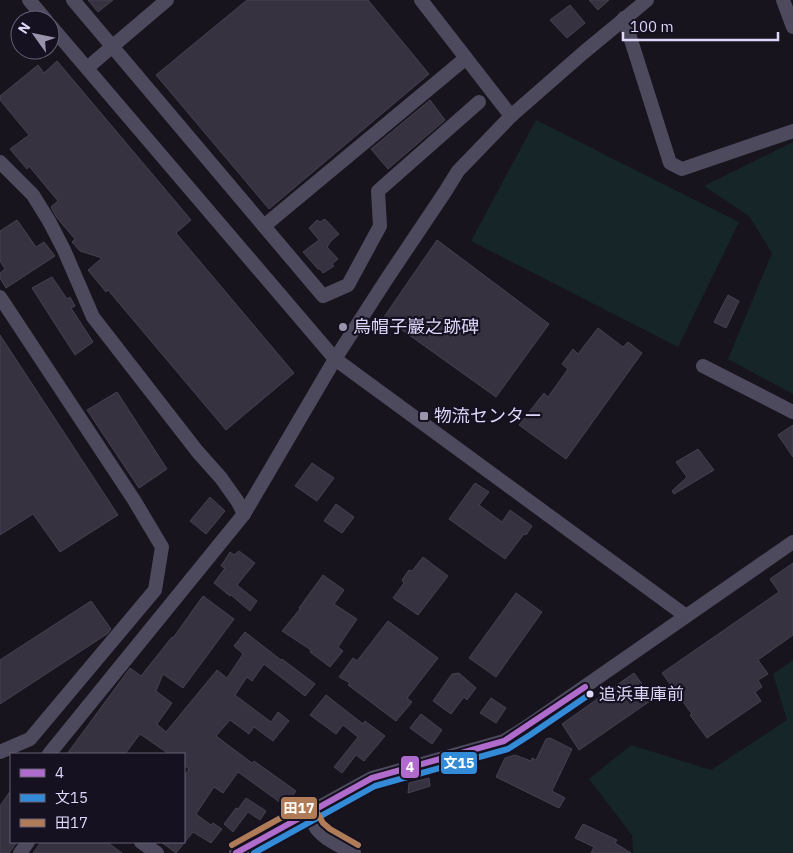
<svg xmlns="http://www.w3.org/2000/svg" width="793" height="853" viewBox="0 0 793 853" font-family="'IBM Plex Sans','Noto Sans JP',sans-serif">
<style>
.green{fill:#152528}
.building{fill:#373240;stroke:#454150}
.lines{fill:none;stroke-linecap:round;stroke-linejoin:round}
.minor{stroke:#4d4a5d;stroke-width:14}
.bus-1-casing{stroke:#161121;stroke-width:10}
.bus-2-casing{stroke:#161121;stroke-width:10}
.bus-3-casing{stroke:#161121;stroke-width:10}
.bus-1{stroke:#b06ccc;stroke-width:6}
.bus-2{stroke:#338bd7;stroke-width:6}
.bus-3{stroke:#b07c57;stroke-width:6}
.poi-dot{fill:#9993ac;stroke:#161121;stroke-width:2}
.bus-dot{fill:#dfd7f9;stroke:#161121;stroke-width:2}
.labels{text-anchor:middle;stroke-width:4.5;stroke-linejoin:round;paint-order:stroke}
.bus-label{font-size:17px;fill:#dfd7f9;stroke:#161121;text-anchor:start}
.poi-label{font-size:18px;fill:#dfd7f9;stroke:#161121;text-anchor:start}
.line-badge{stroke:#161121;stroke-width:2}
.badge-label{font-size:14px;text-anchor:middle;font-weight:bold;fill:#fff}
</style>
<rect width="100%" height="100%" fill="#17141e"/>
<!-- green -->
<g class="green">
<path d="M536 120 739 222 678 347 471 241Z"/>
<path d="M793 142V394L728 359 772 253 749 216 704 186Z"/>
<path d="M793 660V853H633L632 835 589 779 631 745 711 770 787 720 773 674Z"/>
</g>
<!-- building -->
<g class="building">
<path d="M88 0H113L98 12Z"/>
<path d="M247 0H368L429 74 269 209 156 75Z"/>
<path d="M589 0H609L598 10Z"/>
<path d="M570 5 585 23 567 38 550 20Z"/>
<path d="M57 61 191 220 176 233 294 373 226 430 108 290 106 292 88 270 102 258 80 251 72 242 75 239 57 218 51 207 58 201 29 166 27 169 10 149 29 135 0 100V96L38 65 44 73Z"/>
<path d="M430 100 445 120 388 169 371 149Z"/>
<path d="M325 219 339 234 331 241 327 247 338 259 332 264 334 266 323 273 320 269H318L303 252 319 240 309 228 317 220 320 222Z"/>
<path d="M17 220 36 247 44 242 55 256 6 288 0 278V273L5 269 0 261V231Z"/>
<path d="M437 240 549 324 496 397 384 317Z"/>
<path d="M52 277 67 299 70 297 75 306 71 308 93 342 75 355 32 288Z"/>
<path d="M728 295 739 301 726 328 714 322Z"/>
<path d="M598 328 623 347 628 342 642 353 566 459 519 425 544 393 548 397 568 369 562 364 573 349 578 354Z"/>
<path d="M0 335 118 515 60 552 33 514 0 535Z"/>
<path d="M117 392 167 469 139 488 87 410Z"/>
<path d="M793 425V457L778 435Z"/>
<path d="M698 449 714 470 674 494 672 491 687 477 676 462Z"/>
<path d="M312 463 334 478 317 501 295 486Z"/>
<path d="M475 483 489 492 479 505 502 522 510 510 532 526 526 535 524 534 505 559 449 519Z"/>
<path d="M210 497 225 511 206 534 190 521Z"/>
<path d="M336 504 354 517 342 533 324 521Z"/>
<path d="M239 551 255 563 237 585 257 601 250 611 231 595 230 596 214 583 225 568 221 566 230 552 234 555Z"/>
<path d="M423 557 448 576 418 615 393 598 404 583 402 580 409 570 412 571Z"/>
<path d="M793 563V635L758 660 768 674 758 680 762 687 755 692 761 701 707 738 690 715 692 714 662 673 779 592 770 579Z"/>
<path d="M323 575 344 590 334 604 357 619 338 647 343 651 330 667 310 652 311 650 282 631 300 609 299 608Z"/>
<path d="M516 593 542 612 496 677 469 658Z"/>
<path d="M203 596 234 619 183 688 163 674 156 691 172 703 157 724 166 732 217 670 227 678 243 654 234 646 245 632 281 660 282 659 315 684 305 696 264 664 252 681 247 677 235 695 271 722 278 712 289 721 273 741 254 727 249 734 230 720 216 736 252 763 254 761 296 791 285 806 238 772 223 793 214 787 196 814 211 825 213 823 222 829 211 843 193 832 176 853 161 842H184V776L189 769 184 765V754H169L140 734 125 754H67L130 668 141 676 172 637 173 638Z"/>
<path d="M91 601 111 629 107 634 0 704V660Z"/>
<path d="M388 621 438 658 407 698 412 702 396 721 348 685 350 683 339 677 353 658 357 661Z"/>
<path d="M459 673 476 688 467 700 464 697 451 714 433 701 452 674Z"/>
<path d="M634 673 653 699 579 750 562 724Z"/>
<path d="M326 695 363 724 365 721 385 736 364 761 356 755 342 773 334 767 358 737 343 725 336 734 310 715Z"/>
<path d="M491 698 506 708 496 723 480 713Z"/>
<path d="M421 714 442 730 432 744 410 728Z"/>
<path d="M550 738 572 749 552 791 565 798 559 808 496 777 505 758 515 755 531 761 532 758 536 760 546 739Z"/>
<path d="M429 778 430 786 408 793 409 783Z"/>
<path d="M11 790V842H17L9 853H0V806Z"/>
<path d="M246 798 266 811 260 820 248 812 233 832 224 824 236 808 238 809Z"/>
<path d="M583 824 617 840 615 843 631 853H591L594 847 575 838Z"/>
<path d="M41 842H107L122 853H33Z"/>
</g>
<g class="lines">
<!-- minor -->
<g class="minor">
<path d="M29 0 46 20"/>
<path d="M73 0 323 296 348 285 380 226 378 191 479 102"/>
<path d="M421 0 511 116"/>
<path d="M783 0 793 27"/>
<path d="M624 18 670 163 682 169 793 131"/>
<path d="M50 25 335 359 686 616"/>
<path d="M87 68 167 0"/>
<path d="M0 162 33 195 49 221 64 250 93 317 197 451 221 478 238 502 244 514"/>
<path d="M264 226 466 58"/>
<path d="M0 297 134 500 162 547 155 590 30 739 0 752"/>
<path d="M703 366 793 412"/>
<path d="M49 754 244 514 335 359 388 277 445 192 458 171 511 116 583 53 647 0"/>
<path d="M308 813C310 818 313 823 316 828 325 840 342 847 354 853"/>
<path d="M141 842 157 853"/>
<path d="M20 853 28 842"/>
<path d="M236 853 372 778 504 741 525 728 793 542"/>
</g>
<!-- bus-1 casing -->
<g class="bus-1-casing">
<path id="bus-1" d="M236 853 372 778 504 741 585 687"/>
</g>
<!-- bus-2 casing -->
<g class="bus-2-casing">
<path id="bus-2" d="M254 853 375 786 508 749 530 735 590 694"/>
</g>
<!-- bus-3 casing -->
<g class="bus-3-casing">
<path id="bus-3" d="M232 845 304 805 309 804 313 806 323 823 330 829 358 845"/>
</g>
<!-- bus-1 -->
<use href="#bus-1" class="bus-1"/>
<!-- bus-2 -->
<use href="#bus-2" class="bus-2"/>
<!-- bus-3 -->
<use href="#bus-3" class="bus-3"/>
</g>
<!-- markers -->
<g class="poi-dot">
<circle cx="343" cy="327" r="5"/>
<rect x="419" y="411" width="10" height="10" rx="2.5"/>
</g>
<circle class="bus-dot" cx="590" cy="694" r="4.5"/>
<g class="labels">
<!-- bus labels -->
<g class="bus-label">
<text x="599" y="700">追浜車庫前</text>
</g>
<!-- poi labels -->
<g class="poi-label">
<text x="353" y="333">烏帽子巖之跡碑</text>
<text x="434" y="422">物流センター</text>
</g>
</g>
<g class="line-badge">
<rect x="440" y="751" width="38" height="24" rx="5" fill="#338bd7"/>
<rect x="400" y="755" width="20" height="24" rx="5" fill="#b06ccc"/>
<rect x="280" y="796" width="38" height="24" rx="5" fill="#b07c57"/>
</g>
<g class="badge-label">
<text x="459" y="768">文15</text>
<text x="410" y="772">4</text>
<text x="299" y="813">田17</text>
</g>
<!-- legend -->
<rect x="10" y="753" width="175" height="90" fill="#161121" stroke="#666077"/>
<rect x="20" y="769" width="25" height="8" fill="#b06ccc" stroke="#666077"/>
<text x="55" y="778" font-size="15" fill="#dfd7f9">4</text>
<rect x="20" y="794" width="25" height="8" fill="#338bd7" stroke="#666077"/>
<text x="55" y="803" font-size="15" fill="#dfd7f9">文15</text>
<rect x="20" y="819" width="25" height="8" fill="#b07c57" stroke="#666077"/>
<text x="55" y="828" font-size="15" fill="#dfd7f9">田17</text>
<!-- north arrow -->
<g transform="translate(35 35) rotate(303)"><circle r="24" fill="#161121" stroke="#666077"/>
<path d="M0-4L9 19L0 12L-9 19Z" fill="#9993ac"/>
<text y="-8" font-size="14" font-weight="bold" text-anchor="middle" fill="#dfd7f9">N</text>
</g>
<!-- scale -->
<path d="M623 32v8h155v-8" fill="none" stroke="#dfd7f9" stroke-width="2.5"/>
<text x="630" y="32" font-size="15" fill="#dfd7f9" stroke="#161121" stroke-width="4" paint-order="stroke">100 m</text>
</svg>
